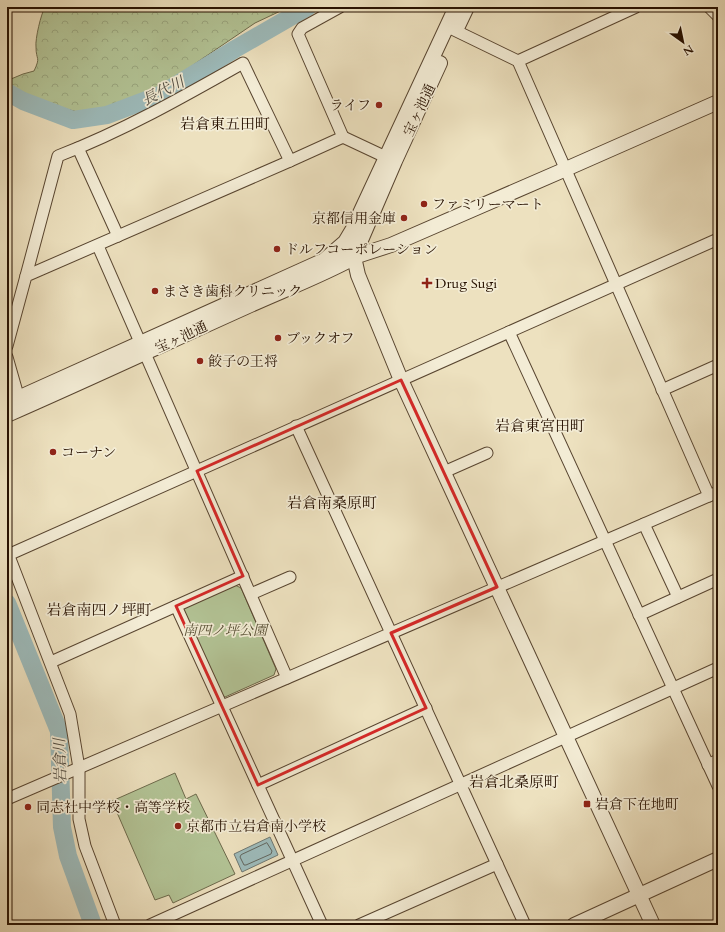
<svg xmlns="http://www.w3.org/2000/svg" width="725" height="932" viewBox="0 0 725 932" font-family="Cardo,'Noto Serif JP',serif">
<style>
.green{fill:#b3c496;stroke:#6d6a4c}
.forest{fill:url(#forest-crowns);stroke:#6d6a4c}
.water{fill:#9dbbbb;stroke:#6e7771}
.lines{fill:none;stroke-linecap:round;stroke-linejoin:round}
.shore{stroke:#62665e;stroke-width:1}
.river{stroke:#9dbbbb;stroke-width:18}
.minor-casing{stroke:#584530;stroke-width:13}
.tertiary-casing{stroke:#584530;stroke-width:16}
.minor{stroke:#f3ecd5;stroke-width:11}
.tertiary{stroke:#f3ecd5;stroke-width:14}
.marked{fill:none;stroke:#d62828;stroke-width:3;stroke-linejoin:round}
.poi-dot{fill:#8f2418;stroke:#f3ecd5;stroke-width:1.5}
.labels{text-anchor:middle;stroke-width:3.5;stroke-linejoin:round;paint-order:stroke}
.poi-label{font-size:14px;fill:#271101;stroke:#f3ecd5;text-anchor:start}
.street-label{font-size:14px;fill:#271101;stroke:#f3ecd5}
.park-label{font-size:14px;font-style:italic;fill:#585035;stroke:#f3ecd5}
.water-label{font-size:15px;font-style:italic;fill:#504c42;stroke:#f3ecd5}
.neighbourhood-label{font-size:15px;fill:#271101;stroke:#f3ecd5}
</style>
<defs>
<pattern id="forest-crowns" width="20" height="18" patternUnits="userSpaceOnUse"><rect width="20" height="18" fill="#b3c496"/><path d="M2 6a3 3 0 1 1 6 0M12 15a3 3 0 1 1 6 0" fill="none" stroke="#9aa780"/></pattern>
</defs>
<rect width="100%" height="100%" fill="#ede1bf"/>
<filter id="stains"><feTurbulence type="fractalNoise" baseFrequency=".005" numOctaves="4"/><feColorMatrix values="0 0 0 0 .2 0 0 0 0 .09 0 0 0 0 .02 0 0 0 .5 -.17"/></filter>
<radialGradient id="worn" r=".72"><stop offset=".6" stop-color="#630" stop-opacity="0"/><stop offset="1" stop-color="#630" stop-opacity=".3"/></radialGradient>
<!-- green -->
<g class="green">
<path d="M235 585 241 588 276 669 274 675 225 697 220 695 183 612 184 607Z"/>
<path d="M175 773 186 799 196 794 235 874 173 903 169 895 155 900 112 801Z"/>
</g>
<!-- forest -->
<path class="forest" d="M45 7H289L255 23 196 63 157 91 115 110 85 114 55 106 10 89 11 79 23 74 34 71C41 56 36 61 36 47 35 39 41 14 45 7Z"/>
<!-- water -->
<path class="water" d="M270 837 278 855 242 872 234 854Z"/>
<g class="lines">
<!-- shore -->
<path class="shore" d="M267 843 272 851 271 854 246 865H244L240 857 241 855Z"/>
<!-- river -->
<g class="river">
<path d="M7 92 23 101 73 120 107 115 160 95 235 49 308 7"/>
<path d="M7 603 59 731 62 827 68 856 93 925"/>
</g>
<!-- minor casing -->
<g class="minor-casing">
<g id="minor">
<path d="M340 7 302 28 298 34 343 137"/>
<path d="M709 7 718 16"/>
<path d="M448 27 518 61 709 496"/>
<path d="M518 61 636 7"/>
<path d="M78 148 118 236"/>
<path d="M98 246 287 678"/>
<path d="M26 276 58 156C123 131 183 97 243 63L290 161"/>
<path d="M509 332 718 786"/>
<path d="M7 346 26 276 290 161 343 137 392 160"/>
<path d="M7 357 21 406"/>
<path d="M662 390 718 365"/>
<path d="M296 426 525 925"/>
<path d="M444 472 487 453"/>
<path d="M644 524 678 597"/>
<path d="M7 551 70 714 79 768V819L85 846 115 925"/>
<path d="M8 555 718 239"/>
<path d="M251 594 290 577"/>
<path d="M176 606 322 925"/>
<path d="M639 615 718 579"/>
<path d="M51 662 243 576"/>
<path d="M708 765 718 760"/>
<path d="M258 785 426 708"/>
<path d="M7 799 718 492"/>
<path d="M150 925 718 668"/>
<path d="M359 925 497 864"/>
</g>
</g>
<!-- tertiary casing -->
<g class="tertiary-casing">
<g id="tertiary">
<path d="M456 7 355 224 354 257 358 275 401 380 653 925"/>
<path d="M457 28 467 7"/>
<path d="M358 247 395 161 440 63"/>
<path d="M323 261 345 242 354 227"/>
<path d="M7 403 320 262 354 257 391 245 566 169 718 102"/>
<path d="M7 415C87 380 166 343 246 307 279 292 313 279 346 262"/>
<path d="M574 925 718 859"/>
</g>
</g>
<!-- minor -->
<use href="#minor" class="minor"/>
<!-- tertiary -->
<use href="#tertiary" class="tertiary"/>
</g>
<!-- marked area -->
<path class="marked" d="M401 380 497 587 391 633 426 708 258 785 176 606 243 576 197 471Z"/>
<!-- markers -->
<g class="poi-dot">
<circle cx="379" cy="105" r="4"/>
<circle cx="424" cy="204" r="4"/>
<circle cx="404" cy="218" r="4"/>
<circle cx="277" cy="249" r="4"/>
<path d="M425 277h4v4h4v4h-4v4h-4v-4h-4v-4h4z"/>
<circle cx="155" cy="291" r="4"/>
<circle cx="278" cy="338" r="4"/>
<circle cx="200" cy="361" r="4"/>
<circle cx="53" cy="452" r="4"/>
<rect x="583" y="800" width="8" height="8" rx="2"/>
<circle cx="28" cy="807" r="4"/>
<circle cx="178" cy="826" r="4"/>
</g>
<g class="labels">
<!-- poi labels -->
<g class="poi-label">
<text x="371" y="110" text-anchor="end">ライフ</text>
<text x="432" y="209">ファミリーマート</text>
<text x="396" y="223" text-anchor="end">京都信用金庫</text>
<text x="285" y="254">ドルフコーポレーション</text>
<text x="435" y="288">Drug Sugi</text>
<text x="163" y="296">まさき歯科クリニック</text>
<text x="286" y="343">ブックオフ</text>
<text x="208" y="366">餃子の王将</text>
<text x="61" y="457">コーナン</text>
<text x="595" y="809">岩倉下在地町</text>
<text x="36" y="812">同志社中学校・高等学校</text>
<text x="186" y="831">京都市立岩倉南小学校</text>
</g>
<!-- street labels -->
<g class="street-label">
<text transform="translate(419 110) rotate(-65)" y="5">宝ヶ池通</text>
<text transform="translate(181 337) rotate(-25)" y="5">宝ヶ池通</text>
</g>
<!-- park labels -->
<g class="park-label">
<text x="225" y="635">南四ノ坪公園</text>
</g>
<!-- water labels -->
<g class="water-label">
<text transform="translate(163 91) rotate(-27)" y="5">長代川</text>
<text transform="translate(60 761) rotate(-92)" y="5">岩倉川</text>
</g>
<!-- neighbourhood labels -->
<g class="neighbourhood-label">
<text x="225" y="129">岩倉東五田町</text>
<text x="540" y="431">岩倉東宮田町</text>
<text x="332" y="508">岩倉南桑原町</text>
<text x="99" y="615">岩倉南四ノ坪町</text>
<text x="514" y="787">岩倉北桑原町</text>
</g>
</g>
<!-- margin -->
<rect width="725" height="932" fill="none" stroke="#ede1bf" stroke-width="24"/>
<rect x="8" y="8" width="709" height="916" fill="none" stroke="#271101" stroke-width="2"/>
<rect x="12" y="12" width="701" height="908" fill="none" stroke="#271101"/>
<!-- north arrow -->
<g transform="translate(683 42) rotate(147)" stroke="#f3ecd5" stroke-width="3" paint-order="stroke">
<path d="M0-3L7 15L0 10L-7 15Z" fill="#271101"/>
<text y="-6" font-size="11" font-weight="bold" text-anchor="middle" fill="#271101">N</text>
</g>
<rect width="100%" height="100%" filter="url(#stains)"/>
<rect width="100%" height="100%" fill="url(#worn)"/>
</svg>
